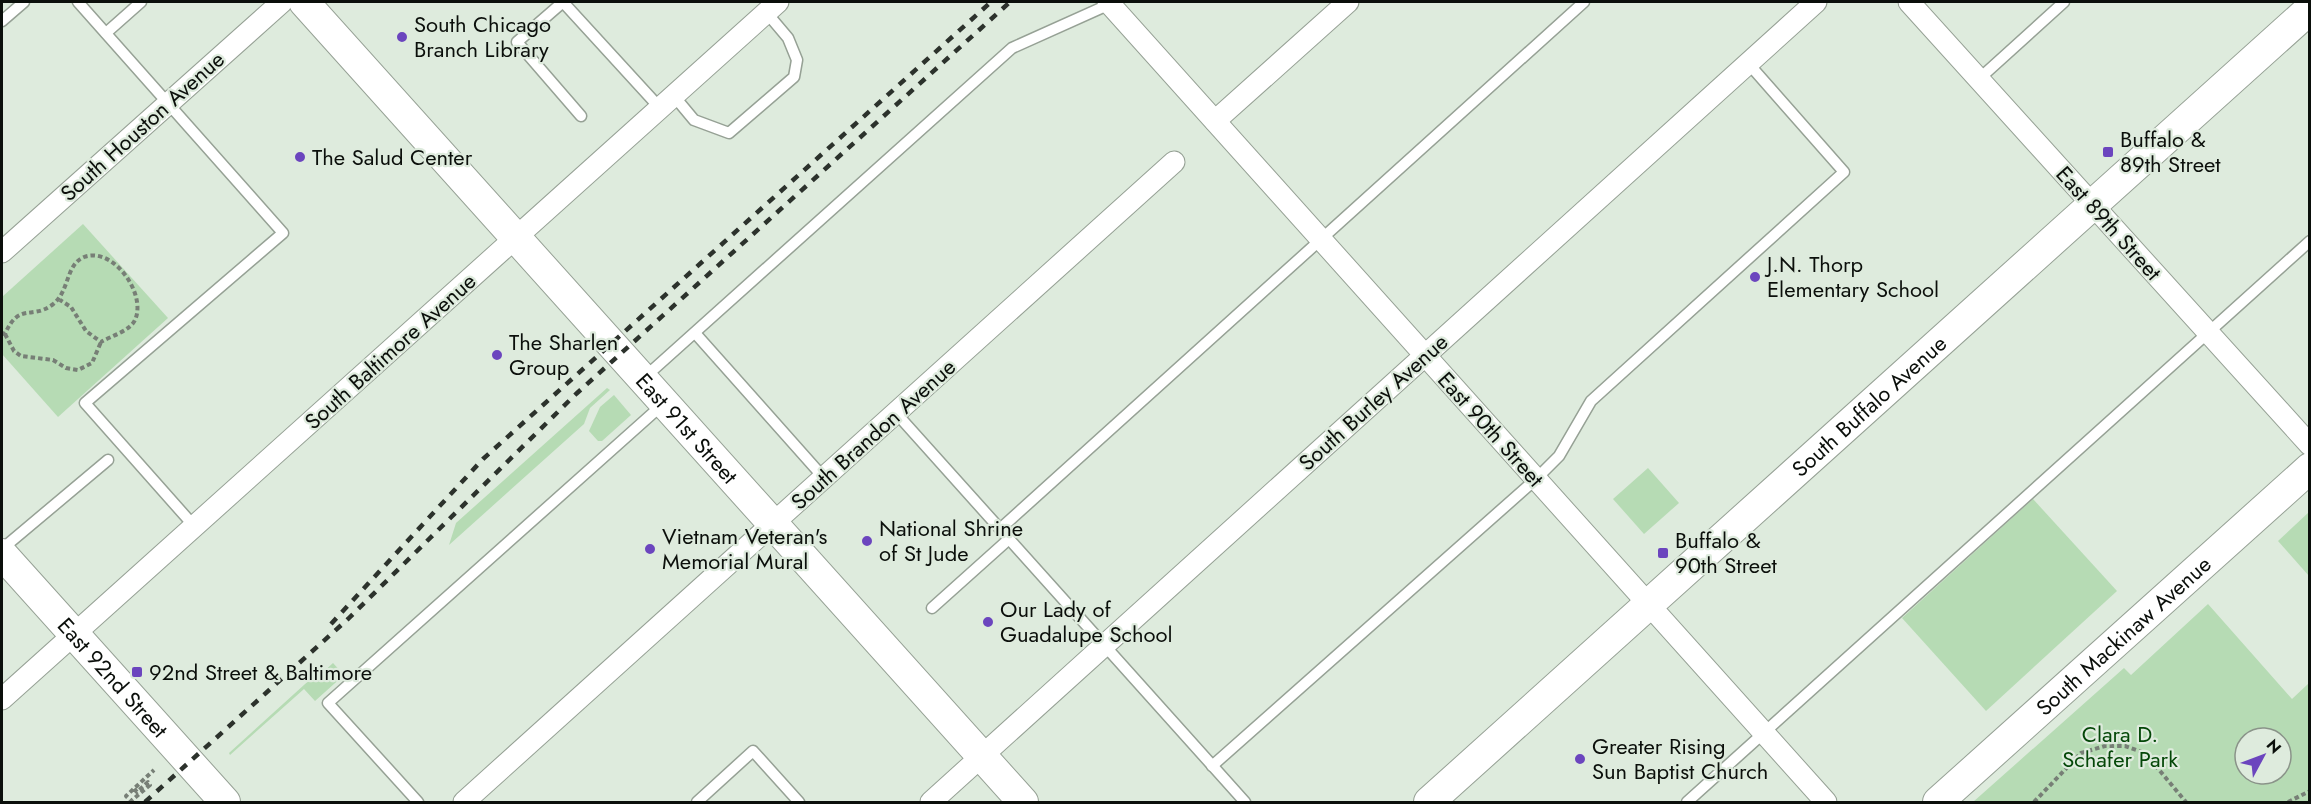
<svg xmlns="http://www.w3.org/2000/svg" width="2311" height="804" viewBox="0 0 2311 804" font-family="Jost,sans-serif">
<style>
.green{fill:#b6dbb4;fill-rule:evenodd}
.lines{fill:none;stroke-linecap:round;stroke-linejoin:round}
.lane-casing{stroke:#96a195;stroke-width:13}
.street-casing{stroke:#96a195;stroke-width:23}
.secondary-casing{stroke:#96a195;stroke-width:32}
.path{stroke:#777f76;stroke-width:4;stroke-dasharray:4.5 3;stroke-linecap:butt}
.lane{stroke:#fff;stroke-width:10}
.street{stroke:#fff;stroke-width:21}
.secondary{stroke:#fff;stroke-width:30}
.rail{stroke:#2c322c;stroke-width:4.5;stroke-dasharray:8 8;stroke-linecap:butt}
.poi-dot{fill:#6b45be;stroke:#deebdd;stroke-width:2}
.labels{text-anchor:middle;stroke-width:4.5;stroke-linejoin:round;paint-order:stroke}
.poi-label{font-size:22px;fill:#0b0f0b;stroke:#deebdd;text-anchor:start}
.street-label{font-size:22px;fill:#0b0f0b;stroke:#deebdd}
.park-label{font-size:22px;fill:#044708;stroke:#deebdd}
</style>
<rect width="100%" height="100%" fill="#deebdd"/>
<!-- green -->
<g class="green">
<path d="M83 224 168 318 58 417 2 354V297Z"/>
<path d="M607 388 610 390 590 408 584 424 449 545 456 523Z"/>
<path d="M614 395 631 415 602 441H598L589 431 600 407Z"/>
<path d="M1648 468 1679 503 1644 534 1613 499Z"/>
<path d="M2033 499 2117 591 1986 711 1902 618Z"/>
<path d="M2309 512V576L2278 541Z"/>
<path d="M2208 604 2292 699 2309 683V802H1973L2124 668 2131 675ZM2245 738H2281V774H2245Z"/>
<path d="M333 663 344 675 315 701 304 689 230 755 229 753 315 675 319 676Z"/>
</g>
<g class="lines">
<!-- lane casing -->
<g class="lane-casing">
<g id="lane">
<path d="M78 2 283 233 85 403 194 526"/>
<path d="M2 21 24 2"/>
<path d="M106 33 141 2"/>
<path d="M1979 79 2064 2"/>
<path d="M674 96 694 120 729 133 794 77 797 60 788 38 766 12"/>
<path d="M581 116 517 42 563 2 660 108"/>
<path d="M695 333 824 478"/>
<path d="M645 377 1012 48 1110 4"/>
<path d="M896 413 1245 802"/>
<path d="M1000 529 1584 2"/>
<path d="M2 549 108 460"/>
<path d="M932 608 1009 539"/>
<path d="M1212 766 1536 479 1559 456 1591 401 1844 172 1748 63"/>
<path d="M418 802 328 703 662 405"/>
<path d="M697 802 753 751 799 802"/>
<path d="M1687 802 2310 241"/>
</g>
</g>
<!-- street casing -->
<g class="street-casing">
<g id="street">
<path d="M1108 2 1826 802"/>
<path d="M1909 2 2310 445"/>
<path d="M1215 121 1348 2"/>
<path d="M2 252 282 2"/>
<path d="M2 699 778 2"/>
<path d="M464 802 1174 162"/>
<path d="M931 802 1816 2"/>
</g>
</g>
<!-- secondary casing -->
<g class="secondary-casing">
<g id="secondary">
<path id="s1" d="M304 2 1023 802"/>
<path id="s2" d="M2 554 225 802"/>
<path id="s3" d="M1429 802 2310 9"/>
<path id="s4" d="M1938 802 2310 468"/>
</g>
</g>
<!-- path -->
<g class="path">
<path d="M2 333 5 334C19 302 31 320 52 305 70 292 65 265 84 257 113 246 147 294 135 320 130 331 111 336 101 342L86 331 71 307 60 300"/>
<path d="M5 334 14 351 21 356 53 360 66 368 78 370 92 363 101 342"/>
<path d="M134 789 137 792 148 782 150 785 131 801 126 796 154 770"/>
<path d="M2034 802 2081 753 2105 746H2125L2145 753 2186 802"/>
<path d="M2288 802 2310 791"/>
</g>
<!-- lane -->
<use href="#lane" class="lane"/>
<!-- street -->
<use href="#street" class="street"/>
<!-- secondary -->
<use href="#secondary" class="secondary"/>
<!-- rail -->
<g class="rail">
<path d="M331 624 483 459 991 2"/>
<path d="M145 802 348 619 576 394 1010 2"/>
</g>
</g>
<!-- markers -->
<g class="poi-dot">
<circle cx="402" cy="37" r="6"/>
<rect x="2102" y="146" width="12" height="12" rx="3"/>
<circle cx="300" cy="157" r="6"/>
<circle cx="1755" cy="277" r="6"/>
<circle cx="497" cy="355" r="6"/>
<circle cx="867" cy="541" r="6"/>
<circle cx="650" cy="549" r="6"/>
<rect x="1657" y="547" width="12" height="12" rx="3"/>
<circle cx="988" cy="622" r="6"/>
<rect x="131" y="666" width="12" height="12" rx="3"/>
<circle cx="1580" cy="759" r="6"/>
</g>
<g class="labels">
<!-- poi labels -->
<g class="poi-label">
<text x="414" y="32">South Chicago<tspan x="414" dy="25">Branch Library</tspan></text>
<text x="2120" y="147">Buffalo &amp;<tspan x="2120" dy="25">89th Street</tspan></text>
<text x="312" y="165">The Salud Center</text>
<text x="1767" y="272">J.N. Thorp<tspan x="1767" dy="25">Elementary School</tspan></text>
<text x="509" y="350">The Sharlen<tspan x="509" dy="25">Group</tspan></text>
<text x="879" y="536">National Shrine<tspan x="879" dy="25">of St Jude</tspan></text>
<text x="662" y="544">Vietnam Veteran's<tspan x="662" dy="25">Memorial Mural</tspan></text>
<text x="1675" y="548">Buffalo &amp;<tspan x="1675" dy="25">90th Street</tspan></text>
<text x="1000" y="617">Our Lady of<tspan x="1000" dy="25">Guadalupe School</tspan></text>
<text x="149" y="680">92nd Street &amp; Baltimore</text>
<text x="1592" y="754">Greater Rising<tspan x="1592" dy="25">Sun Baptist Church</tspan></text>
</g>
<!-- street labels -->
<g class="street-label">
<text transform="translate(142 126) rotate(-42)" y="8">South Houston Avenue</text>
<text transform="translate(2109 223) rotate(48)" y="8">East 89th Street</text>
<text transform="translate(390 351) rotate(-42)" y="8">South Baltimore Avenue</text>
<text transform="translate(1373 402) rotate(-42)" y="8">South Burley Avenue</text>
<text dy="8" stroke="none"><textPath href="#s3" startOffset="592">South Buffalo Avenue</textPath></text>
<text dy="8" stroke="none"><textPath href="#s1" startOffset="573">East 91st Street</textPath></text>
<text transform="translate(1491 429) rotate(48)" y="8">East 90th Street</text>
<text transform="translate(873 434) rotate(-42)" y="8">South Brandon Avenue</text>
<text dy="8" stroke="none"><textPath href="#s4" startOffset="249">South Mackinaw Avenue</textPath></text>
<text dy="8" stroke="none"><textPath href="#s2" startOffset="166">East 92nd Street</textPath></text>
</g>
<!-- park labels -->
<g class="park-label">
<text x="2120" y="742">Clara D.<tspan x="2120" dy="25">Schafer Park</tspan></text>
</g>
</g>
<!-- border -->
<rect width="2311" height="804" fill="none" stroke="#0b0f0b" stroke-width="6"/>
<!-- north arrow -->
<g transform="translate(2263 756) rotate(49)"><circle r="28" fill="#deebdd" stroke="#8a9389" stroke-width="1.5"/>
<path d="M0-4.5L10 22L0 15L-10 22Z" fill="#6b45be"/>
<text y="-9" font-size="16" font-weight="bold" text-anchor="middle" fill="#0b0f0b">N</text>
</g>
</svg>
